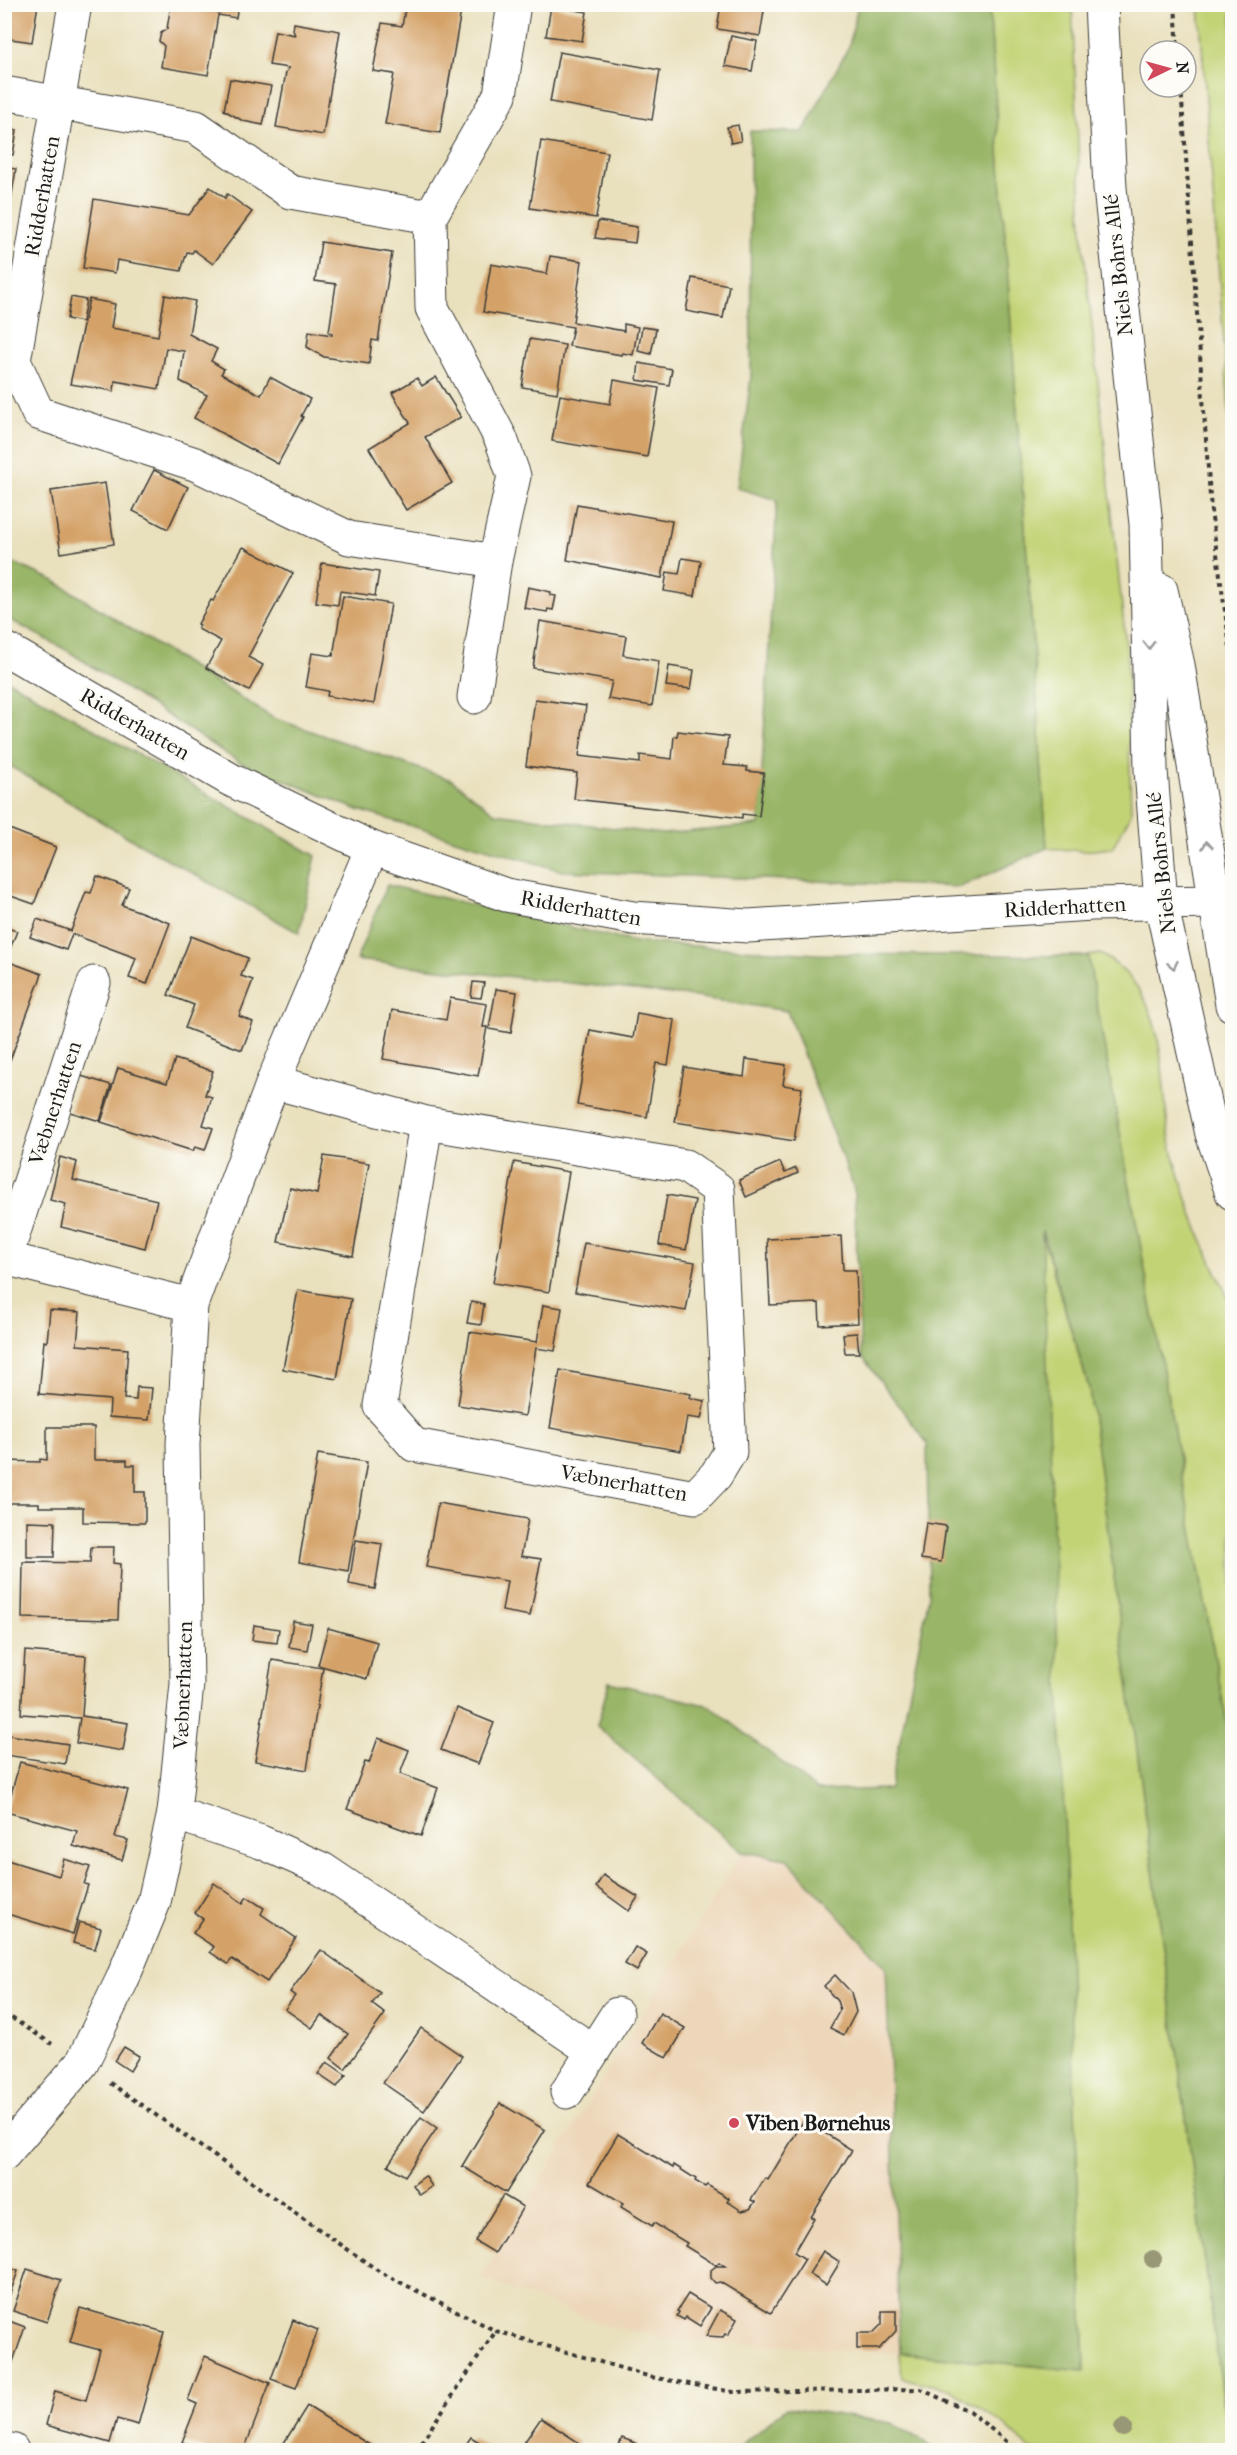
<svg xmlns="http://www.w3.org/2000/svg" width="1237" height="2455" viewBox="0 0 1237 2455" font-family="'IM FELL French Canon',serif">
<style>
.built{fill:#edd7ba}
.green{fill:#c2d376;stroke:#6f7849;stroke-width:1.5}
.forest{fill:#99b567;stroke:#5a6842;stroke-width:1.5}
.building{fill:#d4a268}
.lines{fill:none;stroke-linecap:round;stroke-linejoin:round}
.minor-casing{stroke:#3b3934;stroke-width:35}
.path{stroke:#3b3934;stroke-width:4;stroke-dasharray:4.5 4.5;stroke-linecap:butt}
.minor{stroke:#fff;stroke-width:33}
.tree{fill:#989776}
.oneway{stroke:#999}
.poi-dot{fill:#d1495b;stroke:#fdfcf7;stroke-width:2}
.labels{text-anchor:middle;stroke-width:6;stroke-linejoin:round;paint-order:stroke}
.street-label{font-size:21px;fill:#1c1c1c;stroke:#fdfcf7}
.poi-label{font-size:21px;font-weight:bold;fill:#1c1c1c;stroke:#fdfcf7;text-anchor:start}
</style>
<rect width="100%" height="100%" fill="#fdfcf7"/>
<filter id="ink" filterUnits="userSpaceOnUse"><feTurbulence type="fractalNoise" baseFrequency=".0167" numOctaves="2"/><feDisplacementMap in="SourceGraphic" scale="12" xChannelSelector="R" yChannelSelector="G"/><feConvolveMatrix kernelMatrix="1 2 1 2 8 2 1 2 1" color-interpolation-filters="sRGB"/></filter>
<filter id="wash" filterUnits="userSpaceOnUse"><feTurbulence type="fractalNoise" baseFrequency=".008" numOctaves="4" result="noise"/><feDisplacementMap in="SourceGraphic" scale="24" xChannelSelector="R" yChannelSelector="G"/><feGaussianBlur stdDeviation="1.35" result="paint"/><feColorMatrix in="noise" values="0 0 0 0 0 0 0 0 0 0 0 0 0 0 0 0 0 1.4 0 .05"/><feComposite in="paint" operator="in"/></filter>
<g filter="url(#wash)">
<rect width="100%" height="100%" fill="#e9e0bd"/>
<!-- built -->
<path class="built" d="M742 1852 787 1859 886 1967 900 2353 670 2339 608 2326 481 2278Z"/>
<!-- green -->
<g class="green">
<path d="M989 5H1072L1082 232 1127 654 1131 814 1112 848 1083 851 1047 848Z"/>
<path d="M1199 5H1232V450Z"/>
<path d="M1100 954C1164 989 1160 1057 1167 1120 1169 1145 1179 1172 1186 1196 1198 1234 1215 1270 1232 1306V1752L1088 956Z"/>
<path d="M1041 1232 1089 1388 1230 2450H1031L1006 2426 953 2390 902 2378 900 2353 1085 2371Z"/>
</g>
<!-- forest -->
<g class="forest">
<path d="M858 5H989L1047 848 960 887 562 871 358 810 239 762 68 651 5 617 4 559 53 580 273 718 452 780 495 813 663 834 759 825 777 500 737 488 751 376 750 131 803 132 849 46Z"/>
<path d="M4 678 316 856 299 933 110 827 5 763Z"/>
<path d="M387 885 635 942 817 954 1088 956 1232 1752V2450H1230L1089 1388 1042 1231 1085 2371 900 2353 886 1967 787 1859 742 1852 597 1726 609 1682 710 1706 818 1791 890 1789 929 1596 927 1443 861 1355 854 1189 787 1011 689 996 356 960Z"/>
<path d="M787 2407 891 2423 939 2450H735Z"/>
</g>
<g id="blocks">
<!-- building -->
<g class="building">
<path d="M4 4H38L32 42 4 38Z"/>
<path d="M171 4H238L236 18 218 15 208 75 161 67 164 46 159 41 161 33 167 29Z"/>
<path d="M406 4 462 5 440 133 385 124 394 74 373 71 382 23 402 26Z"/>
<path d="M721 4 764 11 760 36 717 29Z"/>
<path d="M551 6 587 12 582 41 546 36Z"/>
<path d="M294 23 340 31 323 135 276 127 286 72 289 68 269 65 275 31 295 35 293 30Z"/>
<path d="M731 36 757 41 752 71 725 66Z"/>
<path d="M559 52 660 70 652 120 550 102Z"/>
<path d="M230 79 271 86 263 125 243 121 224 110Z"/>
<path d="M738 125 741 141 731 143 727 127Z"/>
<path d="M4 128 17 130 13 155 4 154Z"/>
<path d="M541 141 607 152 596 218 530 208Z"/>
<path d="M4 167 16 169 8 218H4Z"/>
<path d="M210 187 225 198 227 194 252 212 213 264 194 250 192 253 187 252 181 271 117 260 115 273 83 268 94 199 189 215Z"/>
<path d="M598 221 637 227 635 243 595 238Z"/>
<path d="M321 242 392 253 378 341 372 340 369 364 324 357 307 347 309 331 332 335V333L329 332 336 284 315 281Z"/>
<path d="M550 256 582 261 573 322 624 331V324L638 327 633 355 622 353V355L569 346 573 327 483 312 491 264 547 274Z"/>
<path d="M692 278 729 285 723 318 686 311Z"/>
<path d="M165 295 195 301 189 334 217 349 211 361 224 369 221 374 261 395 270 377 310 399 301 416 303 417 278 464 194 418 207 395 180 381 184 351 166 348 159 389 115 381 114 391 70 384 89 299 115 304 111 328 158 336Z"/>
<path d="M71 297 86 300 82 322 67 319Z"/>
<path d="M642 327 656 329 651 354 638 351Z"/>
<path d="M530 339 565 345 557 393 522 387Z"/>
<path d="M639 363 672 369 669 385 637 380Z"/>
<path d="M436 377 461 417 425 437 452 483 406 510 369 448 410 423 392 393 417 378 422 386Z"/>
<path d="M614 380 659 388 647 457 552 441 560 395 610 404Z"/>
<path d="M154 470 188 487 168 529 133 511Z"/>
<path d="M105 483 114 544 61 553 51 491Z"/>
<path d="M577 504 672 521 662 578 567 560Z"/>
<path d="M243 547 293 573 248 657 263 665 249 691 206 668 221 641 198 629 200 625 198 624 211 600 213 601Z"/>
<path d="M682 558 701 561 695 596 664 591 667 572 679 574Z"/>
<path d="M322 563 379 572 375 596 340 591 338 605 316 602Z"/>
<path d="M528 587 551 592 550 595 556 596 553 610 548 609 547 612 524 608Z"/>
<path d="M343 596 391 604 374 704 327 696 328 691 306 687 312 653 333 656Z"/>
<path d="M540 621 626 636 623 655 659 661 652 706 608 699 612 681 533 668Z"/>
<path d="M669 666 694 670 691 689 666 686Z"/>
<path d="M535 699 586 706 579 756 640 763V755L672 759 674 736H677L678 731 728 737 724 765 747 767V771L764 773 759 816 742 814V818L574 799 577 773 526 766Z"/>
<path d="M4 827 56 847 34 904 8 895 4 903Z"/>
<path d="M97 876 129 888 122 905 170 923 147 984 129 978 136 958 72 934 66 950 30 937 37 919 71 931 86 892 91 893Z"/>
<path d="M4 927 17 931 10 949 4 947Z"/>
<path d="M191 936 248 958 241 976 253 980 239 1016 253 1022 242 1050 185 1028 194 1005 168 995Z"/>
<path d="M4 960 42 974 10 1060 4 1058Z"/>
<path d="M473 982 484 983 481 998 471 997Z"/>
<path d="M496 989 517 992 511 1033 489 1029Z"/>
<path d="M450 998 487 1004 483 1027H487L478 1076 383 1059 392 1010 446 1020Z"/>
<path d="M637 1013 675 1020 668 1065 656 1063 647 1117 577 1105 590 1030 633 1038Z"/>
<path d="M175 1059 213 1071 205 1095 212 1097 203 1125 213 1128 205 1150 195 1147 193 1151 101 1122 118 1068 167 1083Z"/>
<path d="M746 1059 786 1065 783 1085 802 1088 794 1141 675 1122 684 1067 744 1077Z"/>
<path d="M81 1076 111 1085 100 1121 70 1112Z"/>
<path d="M324 1156 369 1163 353 1256 278 1242 290 1188 317 1194Z"/>
<path d="M60 1157 77 1162 73 1180 157 1200 145 1248 61 1227 66 1204 50 1200Z"/>
<path d="M514 1162 569 1172 549 1292 493 1283Z"/>
<path d="M780 1162 785 1173 796 1168 798 1173 746 1197 739 1180Z"/>
<path d="M667 1195 695 1200 686 1250 659 1245Z"/>
<path d="M841 1236 843 1270H856L858 1323 820 1325 819 1303 770 1305 767 1239Z"/>
<path d="M584 1243 695 1262 686 1311 575 1292Z"/>
<path d="M298 1290 351 1299 337 1379 283 1369Z"/>
<path d="M471 1302 484 1304 481 1325 467 1323Z"/>
<path d="M543 1305 562 1308 555 1351 536 1348 525 1416 458 1405 470 1332 537 1342Z"/>
<path d="M50 1310 80 1312 77 1345 128 1349 124 1399 136 1400 137 1387 152 1388 149 1420 109 1417 110 1400 39 1394 44 1341 47 1342Z"/>
<path d="M857 1333 859 1353H845L843 1334Z"/>
<path d="M560 1370 691 1394 690 1398 705 1401 701 1419 687 1417 681 1451 550 1428Z"/>
<path d="M47 1427H94V1460H127V1465H135V1492H145V1523L83 1522V1507H39V1503H6L7 1461 40 1462V1459L47 1460Z"/>
<path d="M318 1454 367 1462 348 1571 299 1562Z"/>
<path d="M438 1503 528 1519 521 1556 541 1559 530 1616 502 1611 507 1581 426 1567Z"/>
<path d="M27 1521 55 1522 54 1557H27Z"/>
<path d="M926 1523 946 1526 941 1562 921 1559Z"/>
<path d="M356 1540 382 1544 375 1589 349 1584Z"/>
<path d="M91 1547H114L113 1563 120 1564 118 1620 22 1618 23 1562 90 1563Z"/>
<path d="M293 1621 312 1624 307 1650 289 1647Z"/>
<path d="M254 1625 279 1629 277 1643 252 1640Z"/>
<path d="M328 1628 377 1642 367 1679 318 1665Z"/>
<path d="M25 1651 86 1656 82 1716 128 1723 123 1751 76 1743 80 1718 21 1714Z"/>
<path d="M272 1660 323 1668 307 1770 255 1761Z"/>
<path d="M457 1708 494 1723 478 1764 441 1750Z"/>
<path d="M9 1735 68 1744 65 1764 5 1755Z"/>
<path d="M378 1738 409 1750 400 1774 438 1788 421 1836 347 1809 365 1762 369 1763Z"/>
<path d="M20 1762 128 1790 115 1837 128 1840 122 1860 73 1846 77 1831 6 1812Z"/>
<path d="M4 1859 59 1876 64 1859 90 1867 84 1884 88 1885 73 1934 4 1913Z"/>
<path d="M603 1875 638 1897 629 1911 596 1887Z"/>
<path d="M214 1883 243 1903 247 1897 264 1908 261 1914 296 1938 267 1982 232 1959 228 1964 210 1952 214 1947 193 1933 203 1919 195 1913Z"/>
<path d="M79 1922 101 1928 95 1949 73 1943Z"/>
<path d="M635 1947 647 1954 637 1971 625 1964Z"/>
<path d="M321 1950 380 1993 372 2004 385 2014 345 2069 331 2058 348 2034 321 2015 312 2028 285 2009 295 1996 290 1992Z"/>
<path d="M835 1975 851 1992 856 2012 844 2035 830 2028 840 2010 837 2001 824 1986Z"/>
<path d="M660 2013 685 2028 667 2058 642 2043Z"/>
<path d="M421 2028 462 2056 424 2111 383 2083Z"/>
<path d="M124 2047 139 2056 130 2071 115 2061Z"/>
<path d="M327 2062 346 2075 337 2087 318 2074Z"/>
<path d="M500 2103 545 2130 506 2193 462 2166Z"/>
<path d="M421 2117 437 2128 405 2176 388 2165Z"/>
<path d="M804 2120 852 2150 811 2217 814 2218 794 2252 805 2259 771 2313 720 2282 715 2283 711 2278V2270L716 2266H725L719 2262 716 2265 685 2246 687 2243 654 2223 652 2226 621 2207 623 2203 589 2183 618 2134 673 2168 674 2165 696 2179 695 2181 705 2187 707 2185 729 2198 727 2201 742 2211 750 2209 755 2202 751 2200 765 2178 768 2180Z"/>
<path d="M425 2176 432 2186 420 2195 413 2185Z"/>
<path d="M503 2195 523 2207 495 2253 475 2241Z"/>
<path d="M823 2251 840 2262 826 2285 809 2274Z"/>
<path d="M4 2266 18 2271 5 2308H4Z"/>
<path d="M27 2269 61 2280 47 2322 13 2311Z"/>
<path d="M688 2294 711 2308 700 2326 686 2317 684 2320 677 2316 679 2312 677 2311Z"/>
<path d="M80 2308 164 2332 138 2425 117 2419 110 2443 46 2425 55 2391 86 2400 100 2350 70 2342Z"/>
<path d="M720 2310 737 2319 728 2335 725 2334 723 2337 706 2336Z"/>
<path d="M882 2311H896V2331L879 2349H857V2333H873L882 2324Z"/>
<path d="M4 2319 25 2327 5 2385H4Z"/>
<path d="M293 2320 318 2330 296 2388 271 2379Z"/>
<path d="M205 2356 270 2383 244 2450H205L182 2442 197 2404 188 2400Z"/>
<path d="M307 2406 373 2447 371 2450H290L282 2446Z"/>
<path d="M541 2418 578 2442 573 2450H519Z"/>
<path d="M471 2437 492 2450H462Z"/>
<path d="M622 2438 638 2444 636 2450H617Z"/>
</g>
</g>
</g>
<g filter="url(#ink)">
<use href="#blocks" fill-opacity="0" stroke="#3b3934" stroke-width="1.5"/>
<g class="lines">
<!-- minor casing -->
<g class="minor-casing">
<g id="minor">
<path d="M75 4 14 361 38 413 195 464 349 538 495 561"/>
<path d="M1101 4 1110 188 1146 524 1151 770 1161 903 1212 1134 1232 1193"/>
<path d="M4 93 196 127 290 192 430 217"/>
<path d="M1161 590 1178 665 1232 1005"/>
<path d="M4 648 231 780 372 848 506 895 633 918 748 926 1092 904 1216 902"/>
<path d="M474 697 495 561 514 476 501 439 432 308 430 217 500 95 514 4"/>
<path d="M273 1082 426 1123 685 1166 718 1189 730 1452 716 1475 695 1497 414 1445 380 1406 426 1123"/>
<path d="M4 1258 191 1305"/>
<path d="M4 1263 94 983"/>
<path d="M174 1813 261 1842 322 1869 593 2051"/>
<path d="M567 2092 617 2014"/>
<path d="M4 2154 82 2063 122 1980 154 1902 174 1813 187 1684 183 1444 191 1305 273 1082 372 848"/>
<path d="M4 2449 12 2450"/>
</g>
</g>
<!-- path -->
<g class="path">
<path d="M1175 4 1178 51"/>
<path d="M1181 87 1211 511 1232 661"/>
<path d="M4 2013 52 2044"/>
<path d="M110 2083 380 2272 496 2331 651 2377 733 2392 920 2389 969 2411 1017 2450"/>
<path d="M416 2450 496 2331"/>
</g>
<!-- minor -->
<use href="#minor" class="minor"/>
</g>
<!-- trees -->
<g class="tree">
<circle cx="1153" cy="2259" r="9"/>
<circle cx="1123" cy="2428" r="9"/>
</g>
<!-- one-way arrows -->
<defs><path id="oneway-chevron" d="M-2-3.5L2.5 0L-2 3.5" fill="none" stroke-width="1.6" stroke-linecap="round" stroke-linejoin="round" transform="scale(1.5)"/></defs>
<g class="oneway">
<use href="#oneway-chevron" transform="translate(1149 645) rotate(89)"/>
<use href="#oneway-chevron" transform="translate(1207 845) rotate(-99)"/>
<use href="#oneway-chevron" transform="translate(1173 965) rotate(78)"/>
</g>
</g>
<!-- markers -->
<circle class="poi-dot" cx="734" cy="2123" r="6"/>
<g class="labels">
<!-- street labels -->
<g class="street-label">
<text transform="translate(42 196) rotate(-80)" y="7">Ridderhatten</text>
<text transform="translate(1118 265) rotate(-96)" y="7">Niels Bohrs Allé</text>
<text transform="translate(135 724) rotate(30)" y="7">Ridderhatten</text>
<text transform="translate(1161 863) rotate(-96)" y="7">Niels Bohrs Allé</text>
<text transform="translate(1065 907) rotate(-3)" y="7">Ridderhatten</text>
<text transform="translate(581 908) rotate(10)" y="7">Ridderhatten</text>
<text transform="translate(55 1103) rotate(-72)" y="7">Væbnerhatten</text>
<text transform="translate(624 1483) rotate(10)" y="7">Væbnerhatten</text>
<text transform="translate(183 1685) rotate(-88)" y="7">Væbnerhatten</text>
</g>
<!-- poi labels -->
<g class="poi-label">
<text x="746" y="2130">Viben Børnehus</text>
</g>
</g>
<!-- margin -->
<rect width="1237" height="2455" fill="none" stroke="#fdfcf7" stroke-width="24"/>
<!-- north arrow -->
<g transform="translate(1168 69) rotate(85)"><circle r="28" fill="#fdfcf7" stroke="#a3a29f" stroke-width="1.5"/>
<path d="M0-4.5L10 22L0 15L-10 22Z" fill="#d1495b"/>
<text y="-9" font-size="16" font-weight="bold" text-anchor="middle" fill="#1c1c1c">N</text>
</g>
</svg>
